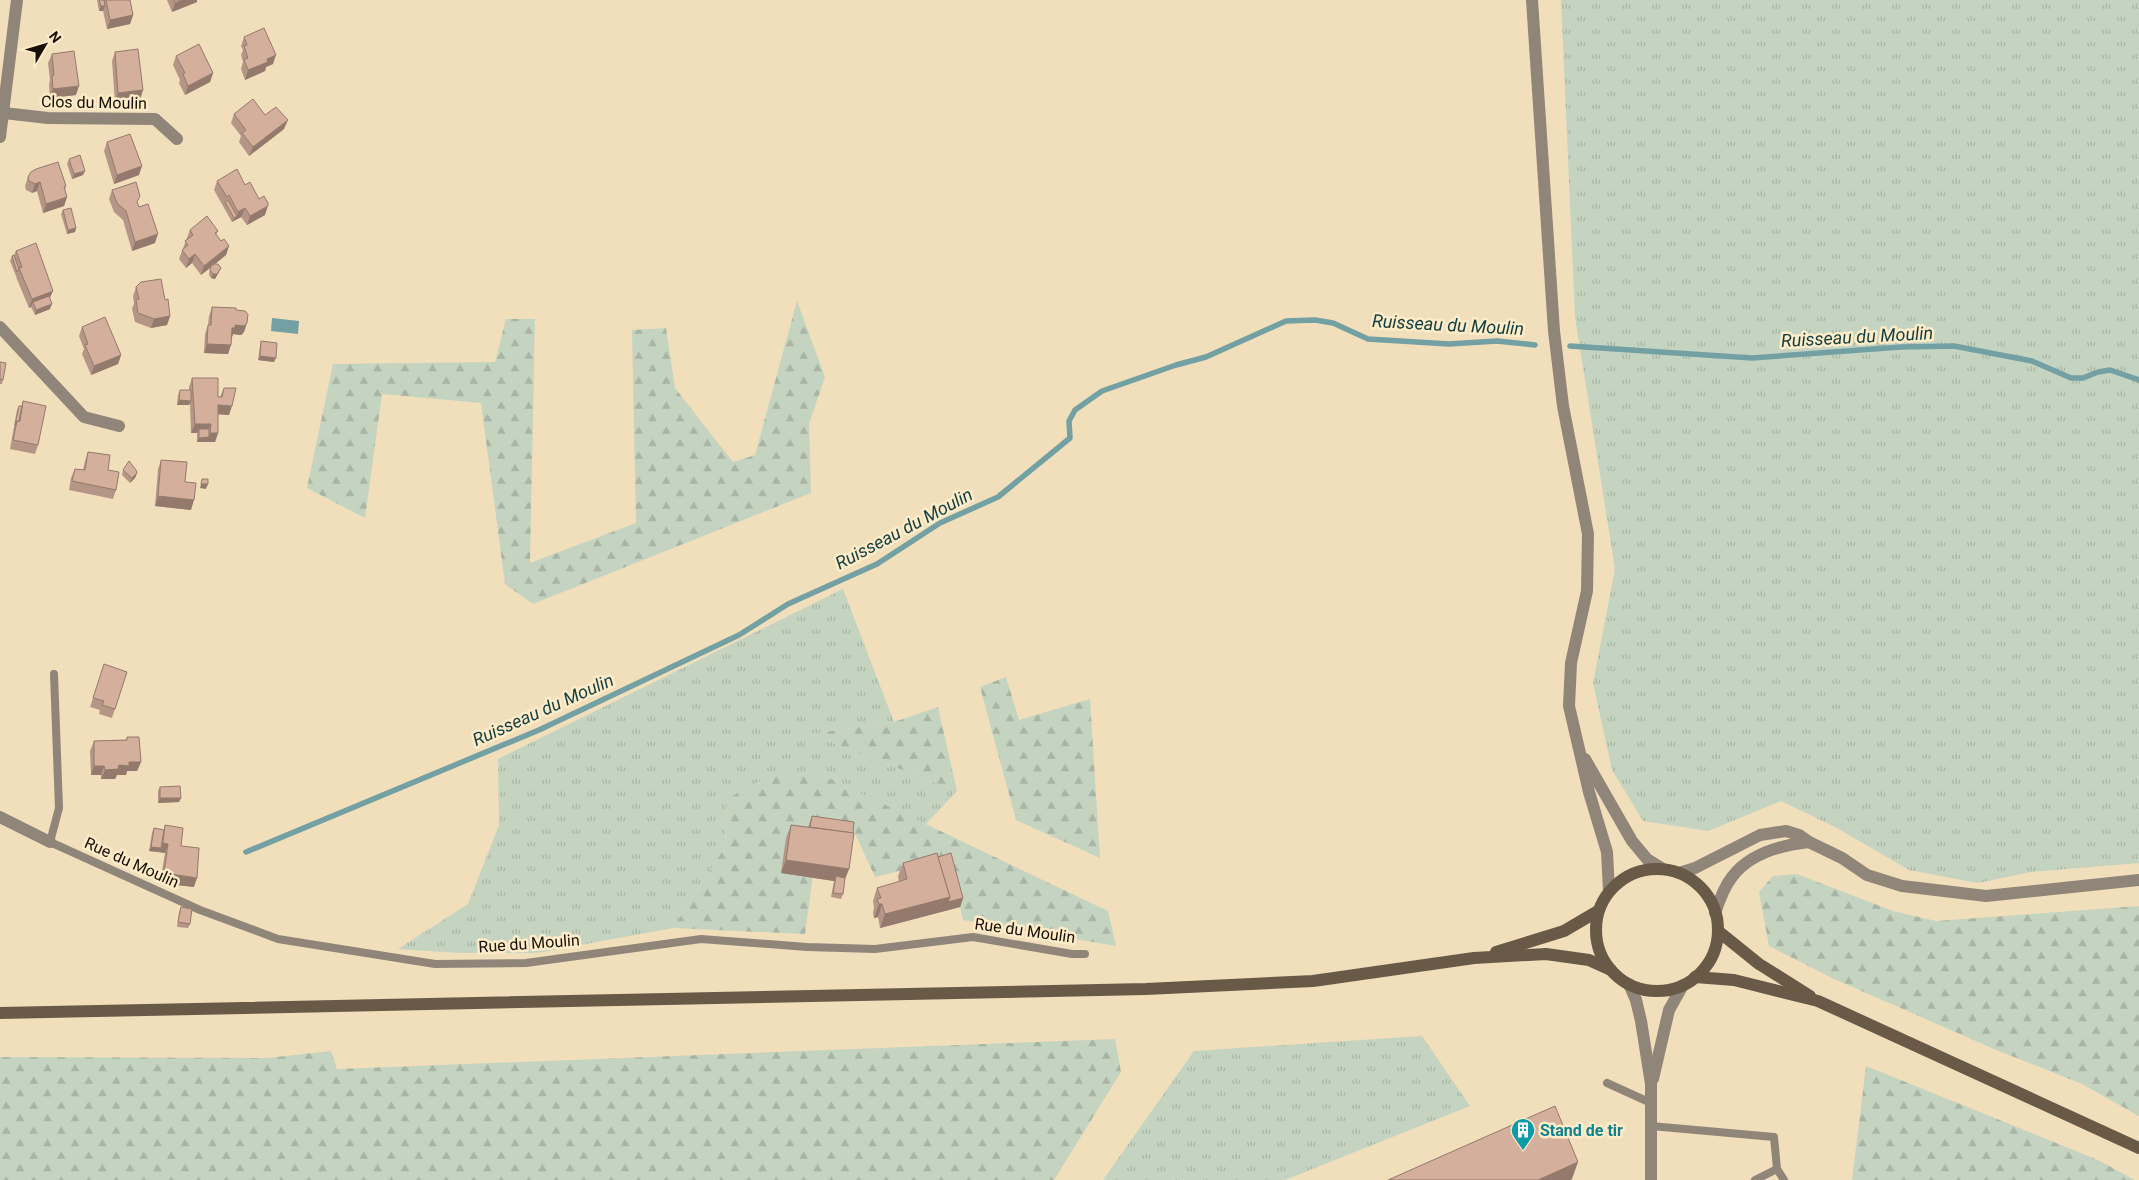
<svg xmlns="http://www.w3.org/2000/svg" width="2139" height="1180" viewBox="0 0 2139 1180" font-family="Roboto,sans-serif">
<style>
.grass{fill:url(#grass-tufts)}
.forest{fill:url(#forest-firs)}
.water{fill:#72a0a3}
.lines{fill:none;stroke-linecap:round;stroke-linejoin:round}
.stream{stroke:#72a0a3;stroke-width:5.5}
.service{stroke:#908579;stroke-width:8}
.minor{stroke:#908579;stroke-width:12}
.tertiary{stroke:#908579;stroke-width:12}
.secondary{stroke:#695a48;stroke-width:12}
.wall{fill:#b59686}
.shaded-wall{fill:#947a6d}
.building{fill:#d3af9c;stroke:#947a6d}
.labels{text-anchor:middle;stroke-width:5;stroke-linejoin:round;paint-order:stroke}
.street-label{font-size:16px;fill:#161004;stroke:#feebc8}
.culture-label{font-size:16px;font-weight:bold;fill:#0d838f;stroke:#feebc8;text-anchor:start}
.water-label{font-size:18px;font-style:italic;fill:#113f41;stroke:#feebc8}
</style>
<defs>
<pattern id="grass-tufts" width="24" height="20" patternUnits="userSpaceOnUse" patternTransform="scale(1.25)"><rect width="24" height="20" fill="#c5d4c1"/><path d="M3 7l-1-3M5 7V3M7 7l1-3M15 17l-1-3M17 17v-4M19 17l1-3" fill="none" stroke="#a8b5a4"/></pattern>
<pattern id="forest-firs" width="22" height="20" patternUnits="userSpaceOnUse" patternTransform="scale(1.25)"><rect width="22" height="20" fill="#c5d4c1"/><path d="M5 1l3.5 6h-7zM16 11l3.5 6h-7z" fill="#a8b5a4"/></pattern>
</defs>
<rect width="100%" height="100%" fill="#f1debb"/>
<!-- grass -->
<g class="grass">
<path d="M1561 0H2139V863L2031 872 1978 883 1909 870 1837 828 1781 801 1708 831 1643 821 1612 770 1593 683 1615 569 1575 317Z"/>
<path d="M843 589 894 722 811 734 957 791 925 825 831 779 727 799 725 847 673 928 537 953H459L398 949 468 904 499 825 498 759Z"/>
<path d="M1422 1036 1470 1106 1285 1180H1103L1194 1051Z"/>
</g>
<!-- forest -->
<g class="forest">
<path d="M797 301 825 377 809 424 811 493 533 604 505 584 481 403 382 394 365 518 307 488 333 364 495 362 506 319H535L530 563 636 523 632 330 666 328 675 388 733 462 755 455Z"/>
<path d="M1006 677 1019 720 1090 699 1100 858 1016 820 980 687Z"/>
<path d="M938 707 957 791 810 734 894 722Z"/>
<path d="M778 771 831 779 1108 911 1116 946 963 920 949 859 875 877 853 829 820 824 805 934 673 928 725 847 727 799Z"/>
<path d="M1797 874 1893 911 1936 921 2139 906V1116L2082 1084 1994 1049 1832 978 1769 946 1759 892 1773 876Z"/>
<path d="M1115 1039 1121 1072 1054 1180H0V1057L267 1058 331 1051 337 1069Z"/>
<path d="M1866 1066 2098 1160 2135 1180H1852Z"/>
</g>
<!-- water -->
<path class="water" d="M272 318 299 321 298 334 271 331Z"/>
<g class="lines">
<!-- stream -->
<g class="stream">
<path d="M1570 346 1752 358 1901 347 1954 346 2032 361 2071 378H2083L2098 372 2110 370 2139 380"/>
<path d="M246 852 539 730 739 635 788 604 877 564 940 523 998 497 1070 438 1069 421 1075 410 1102 391 1176 365 1206 357 1286 321 1315 320 1333 323 1368 339 1449 344 1497 341 1535 345"/>
</g>
<!-- service -->
<g class="service">
<path d="M54 674 59 808 50 842 200 910 278 939 435 964 526 963 701 939 807 947 875 949 973 937 1072 954H1085"/>
<path d="M1607 1083 1651 1103"/>
<path d="M1651 1126 1774 1137 1777 1169 1784 1180"/>
<path d="M1755 1180 1777 1169"/>
</g>
<!-- minor -->
<g class="minor">
<path d="M4 113 48 118 155 119 177 139"/>
<path d="M0 137 17 0"/>
<path d="M0 327 84 417 119 426"/>
<path d="M0 817 50 842"/>
<path d="M1629 984 1636 1000 1641 1021 1651 1084V1180"/>
<path d="M1653 1079 1669 1010 1683 985"/>
</g>
<!-- tertiary -->
<g class="tertiary">
<path d="M1532 0 1554 331 1563 406 1588 534 1587 591 1571 663 1569 706 1589 792 1607 852 1609 891"/>
<path d="M1585 759 1632 841 1647 859 1663 869"/>
<path d="M1679 873 1695 868 1760 835 1786 831 1799 835 1809 842 1842 858 1867 875 1902 886 1986 896 2139 880"/>
<path d="M1715 913C1719 901 1724 887 1732 877 1749 854 1782 845 1809 842"/>
</g>
<!-- secondary -->
<g class="secondary">
<circle cx="1657" cy="930" r="61"/>
<path d="M1718 931 1759 964 1810 996"/>
<path d="M1496 952 1564 931 1598 911"/>
<path d="M1695 977 1734 980 1818 1001 2139 1148"/>
<path d="M0 1013 1146 989 1313 981 1474 958 1546 954 1589 960 1611 970"/>
</g>
</g>
<!-- wall -->
<g class="wall">
<path d="M97 0H130L133 15 130 24 107 29 103 11H99Z"/>
<path d="M167 0H197V2L172 12Z"/>
<path d="M244 37 273 64 266 67 265 71 245 80 241 69 243 62 241 55 243 50 241 46Z"/>
<path d="M115 52 143 90 140 99 115 102 112 61Z"/>
<path d="M52 54 76 95 50 98 49 84 50 80 48 63Z"/>
<path d="M176 56 213 73 210 82 185 95 179 83 180 80 173 65Z"/>
<path d="M234 114 265 115 284 129 249 156 239 142 241 136 231 123Z"/>
<path d="M107 142 139 175 114 184 104 151Z"/>
<path d="M69 159 83 175 72 179 67 164Z"/>
<path d="M28 177 66 186 65 190 67 197 64 206 43 213 37 191 32 193 26 190 25 186Z"/>
<path d="M217 181 245 185 265 215 247 225 241 217 232 222 214 190Z"/>
<path d="M112 190 137 203 155 243 132 251 123 220 114 212 109 199Z"/>
<path d="M63 210 76 228 75 232 67 234 61 214Z"/>
<path d="M190 230 218 231 216 235 221 241 229 246 226 255 215 264 219 272 215 279 211 278 209 275 210 268 201 275 192 263 186 268 179 259Z"/>
<path d="M16 251 50 298V309L35 315 31 307 29 308 16 277 17 276H16L10 261 12 256 14 255Z"/>
<path d="M136 287 165 300 170 316 167 325 151 328 135 322 132 309 134 303 133 296Z"/>
<path d="M212 307 236 310 244 332 241 335 233 334 232 337 228 354 204 353 205 334 208 325 209 316Z"/>
<path d="M82 327 121 355 118 364 91 375 82 354 84 349 79 336Z"/>
<path d="M261 341 274 362 258 360 260 346Z"/>
<path d="M0 362 3 380 2 384H0Z"/>
<path d="M192 378 218 397H220L224 388 229 415 218 414V433L215 442H197V433H191L190 403 189 405H177L178 395 180 390H189V387Z"/>
<path d="M23 401 38 445 35 454 10 449 17 410 19 406H22Z"/>
<path d="M88 452 108 470 116 490 113 499 69 490 71 478 75 469 83 470 85 461Z"/>
<path d="M161 460 185 482 191 510 155 506 158 469Z"/>
<path d="M123 470 137 473 135 478 130 483 122 475Z"/>
<path d="M127 672 112 718 99 714 100 710 90 707 101 674Z"/>
<path d="M127 737 141 762 137 771H127L126 775H117L115 779H101V775H91L90 751 94 741 126 740Z"/>
<path d="M160 787 181 798 179 802 158 803V791Z"/>
<path d="M812 816 849 869 845 878 843 894 841 899 831 897 834 881 781 873 786 838 791 825 808 827Z"/>
<path d="M165 825 181 846 194 887 160 883 165 853 149 851 152 833 154 828 164 830Z"/>
<path d="M938 857 963 898 960 907 880 928 878 917 874 918 873 913 874 907 873 901 877 888 899 882 898 876 903 863Z"/>
<path d="M181 907 190 924 188 928 177 927 179 912Z"/>
</g>
<!-- shaded-wall -->
<g class="shaded-wall">
<path d="M182 0H197V2L172 12 175 3Z"/>
<path d="M101 6H105L103 11H99Z"/>
<path d="M133 15 130 24 107 29 110 20Z"/>
<path d="M276 55 273 64 266 67 265 71 245 80 248 70 267 59Z"/>
<path d="M213 73 210 82 185 95 188 86Z"/>
<path d="M79 86 76 95 50 98 53 89Z"/>
<path d="M143 90 140 99 115 102 118 93Z"/>
<path d="M288 120 284 129 249 156 253 147Z"/>
<path d="M142 166 139 175 114 184 117 175Z"/>
<path d="M85 171 83 175 72 179 74 174Z"/>
<path d="M40 182 37 191 32 193 35 184Z"/>
<path d="M67 197 64 206 43 213 46 204Z"/>
<path d="M268 206 265 215 247 225 250 216Z"/>
<path d="M245 208 241 217 232 222 234 218 237 216 238 212Z"/>
<path d="M76 228 75 232 67 234 68 230Z"/>
<path d="M158 234 155 243 132 251 135 242Z"/>
<path d="M229 246 226 255 201 275 204 266Z"/>
<path d="M195 254 192 263 186 268 189 259Z"/>
<path d="M221 268 215 279 211 278 213 274Z"/>
<path d="M53 291 49 300 33 302 31 307 29 308 32 299Z"/>
<path d="M52 304 50 309 35 315 36 310Z"/>
<path d="M170 316 167 325 151 328 154 319Z"/>
<path d="M247 323 244 332 241 335 233 334 232 337H229L232 328 235 325Z"/>
<path d="M207 344 231 345 228 354 204 353Z"/>
<path d="M121 355 118 364 91 375 94 366Z"/>
<path d="M260 356 276 358 274 362 258 360Z"/>
<path d="M179 400 191 401 189 405H177Z"/>
<path d="M218 405 232 406 229 415 215 414Z"/>
<path d="M195 424H211L207 433 199 429 197 433H191Z"/>
<path d="M210 433H218L215 442H197L199 438 209 437Z"/>
<path d="M137 473 135 478 130 483 132 478Z"/>
<path d="M201 484H208L206 489 200 488Z"/>
<path d="M158 496 194 500 191 510 155 506Z"/>
<path d="M129 762H141L137 771H127L126 775H117L115 779H101L105 770Z"/>
<path d="M94 766H104L101 775H91Z"/>
<path d="M160 798H181L179 802 158 803Z"/>
<path d="M163 843 168 844 165 853 159 852Z"/>
<path d="M151 847 161 848 159 852 149 851Z"/>
<path d="M786 860 849 869 844 882 836 876 834 881 781 873Z"/>
<path d="M164 873 197 878 194 887 160 883Z"/>
<path d="M950 897 945 911 880 928 885 914Z"/>
<path d="M963 898 960 907 945 911 948 902Z"/>
<path d="M879 904H882L878 917 874 918Z"/>
<path d="M1578 1162 1572 1179 1571 1180H1538Z"/>
</g>
<!-- building -->
<g class="building">
<path d="M99 0H104L105 6H101Z"/>
<path d="M106 0H130L133 15 110 20Z"/>
<path d="M174 0H182L175 3Z"/>
<path d="M264 28 276 55 267 59 268 62 248 70 244 60 248 58 244 46 247 45 244 37Z"/>
<path d="M199 44 213 73 188 86 183 74 185 73 176 56Z"/>
<path d="M138 49 143 90 118 93 115 52Z"/>
<path d="M74 51 79 86 53 89 52 75H54L52 54Z"/>
<path d="M253 99 265 115 276 107 288 120 253 147 242 133 246 130 234 114Z"/>
<path d="M130 134 142 166 117 175 107 142Z"/>
<path d="M80 155 85 171 74 174 69 159Z"/>
<path d="M58 162 66 186 64 187 67 197 46 204 40 182 35 184 29 181 28 177 31 172 36 169Z"/>
<path d="M237 169 245 185 250 182 259 199 264 196 268 203V206L250 216 245 208 238 212 229 195 227 197 217 181Z"/>
<path d="M136 182 140 196 137 202 139 207 148 204 158 234 135 242 126 211 117 203 112 190Z"/>
<path d="M228 200 237 216 234 218 225 202Z"/>
<path d="M71 208 76 228 68 230 63 210Z"/>
<path d="M207 216 218 231 215 233 221 241 224 239 229 246 204 266 195 254 189 259 182 250 188 245 185 241 193 235 190 230Z"/>
<path d="M36 243 53 291 32 299 19 268 22 267 16 251Z"/>
<path d="M14 255 19 269 17 272 12 256Z"/>
<path d="M214 264H218L221 268 217 274H213L210 270 211 266Z"/>
<path d="M161 279 165 300 168 299 170 316 154 319 138 313 136 300 139 299 136 287 141 282Z"/>
<path d="M49 296 52 304 36 310 33 302Z"/>
<path d="M212 307 236 308V310L245 311 248 314 247 323 244 326 235 325V328H232L231 345 207 344 208 325H211Z"/>
<path d="M105 317 121 355 94 366 85 345 88 344 82 327Z"/>
<path d="M261 341 277 343 276 358 260 356Z"/>
<path d="M0 362 6 363 3 380 0 379Z"/>
<path d="M192 378H218V397H222L224 388H236L232 406 218 405V433H210L211 424H195Z"/>
<path d="M180 390H191V401L179 400Z"/>
<path d="M23 401 46 406 38 445 13 440 17 421H20Z"/>
<path d="M19 406H22L19 421H17L15 425Z"/>
<path d="M199 429H209V437L199 438Z"/>
<path d="M88 452 110 455 108 470 119 472 116 490 72 481 75 469 85 470Z"/>
<path d="M161 460 187 462 185 482 196 483 194 500 158 496Z"/>
<path d="M129 461 136 470 137 473 132 478 123 470Z"/>
<path d="M202 479H208V484H201Z"/>
<path d="M104 664 127 672 115 709 102 705 104 701 93 698Z"/>
<path d="M127 737H139L141 762H129V766L119 765 118 769 105 770 104 766H94V741L127 740Z"/>
<path d="M180 786 181 798H160V787Z"/>
<path d="M812 816 854 822 853 833 810 827Z"/>
<path d="M165 825 183 828 181 846 199 848 197 878 164 873 168 844 163 843Z"/>
<path d="M791 825 854 833 849 869 786 860Z"/>
<path d="M154 828 164 830 161 848 151 847Z"/>
<path d="M937 853 950 897 885 914 882 904H879L877 899 881 898 877 888 907 879 903 863Z"/>
<path d="M951 853 963 898 948 902 950 897 938 857Z"/>
<path d="M836 876 845 878 843 894 833 893Z"/>
<path d="M181 907 192 909 190 924 178 922Z"/>
<path d="M1555 1106 1578 1162 1538 1180H1388Z"/>
</g>
<!-- icons -->
<defs>
<g id="building-pin" transform="scale(1.25)"><path d="M0 17L-7.5 6A9.5 9.5 0 1 1 7.5 6Z" fill="#0f9aa8" stroke="#feebc8"/><path d="M-4-6H4V6H1V3H-1V6H-4ZM-2.5-4.3h1.7v1.8h-1.7ZM.8-4.3h1.7v1.8H.8ZM-2.5-1h1.7V.8h-1.7ZM.8-1h1.7V.8H.8Z" fill="#fff"/></g>
</defs>
<g fill-rule="evenodd">
<use href="#building-pin" x="1523" y="1130"/>
</g>
<g class="labels">
<!-- street labels -->
<g class="street-label">
<text transform="translate(94 102) rotate(1)" y="6">Clos du Moulin</text>
<text transform="translate(132 862) rotate(24)" y="6">Rue du Moulin</text>
<text transform="translate(1025 930) rotate(8)" y="6">Rue du Moulin</text>
<text transform="translate(529 943) rotate(-4)" y="6">Rue du Moulin</text>
</g>
<!-- culture labels -->
<g class="culture-label">
<text x="1540" y="1136">Stand de tir</text>
</g>
<!-- water labels -->
<g class="water-label">
<text transform="translate(1448 325) rotate(3)" y="6">Ruisseau du Moulin</text>
<text transform="translate(1857 337) rotate(-3)" y="6">Ruisseau du Moulin</text>
<text transform="translate(904 529) rotate(-28)" y="6">Ruisseau du Moulin</text>
<text transform="translate(543 710) rotate(-24)" y="6">Ruisseau du Moulin</text>
</g>
</g>
<!-- north arrow -->
<g transform="translate(45 45) rotate(52)" stroke="#feebc8" stroke-width="4" paint-order="stroke">
<path d="M0-4L9 19L0 12L-9 19Z" fill="#161004"/>
<text y="-8" font-size="14" font-weight="bold" text-anchor="middle" fill="#161004">N</text>
</g>
</svg>
